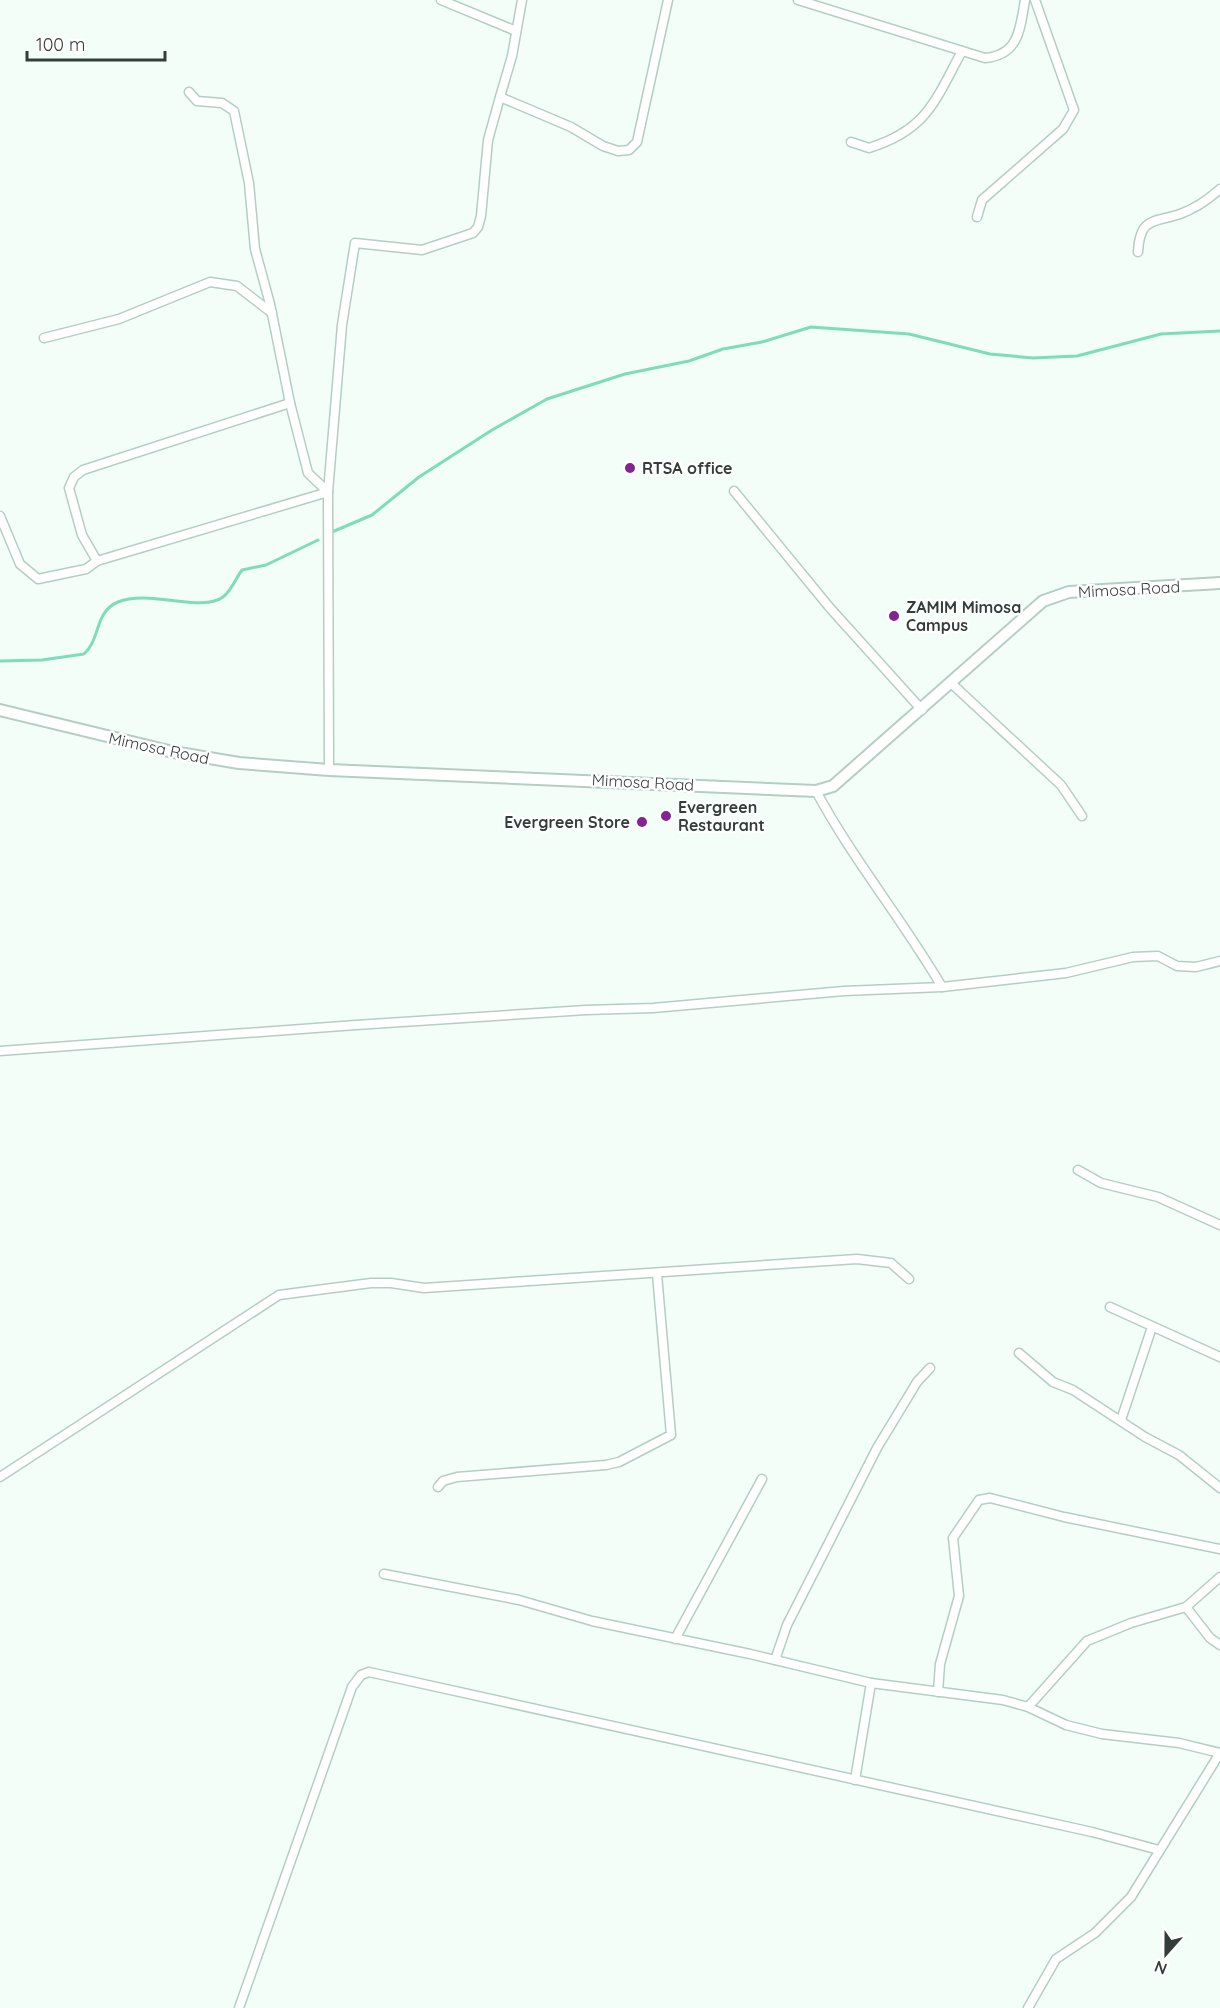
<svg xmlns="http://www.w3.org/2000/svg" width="1220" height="2008" viewBox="0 0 1220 2008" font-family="Quicksand,sans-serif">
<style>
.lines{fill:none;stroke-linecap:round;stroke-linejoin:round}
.stream{stroke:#7edcbd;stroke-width:3}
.minor-casing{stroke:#b4cec4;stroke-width:11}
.tertiary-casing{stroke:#b4cec4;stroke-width:14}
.minor{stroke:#fff;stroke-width:8}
.tertiary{stroke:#fff;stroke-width:10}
.poi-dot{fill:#822591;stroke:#fff;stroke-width:2}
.labels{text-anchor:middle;stroke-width:5;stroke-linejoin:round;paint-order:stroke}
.poi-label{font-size:16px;font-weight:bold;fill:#333e3a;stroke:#fff;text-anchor:start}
.street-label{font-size:16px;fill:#333e3a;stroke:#fff}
</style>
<rect width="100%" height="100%" fill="#f3fef9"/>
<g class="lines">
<!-- stream -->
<g class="stream">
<path d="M332 532 372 515 419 477 492 430 547 399 625 374 689 361 723 349 762 342 811 327 909 334 990 354 1033 358 1077 356 1161 334 1220 331"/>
<path d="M0 661 42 660 84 654C101 639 94 612 118 602 149 589 201 613 223 597 231 591 236 578 242 570L266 565 318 540"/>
</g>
<!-- minor casing -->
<g class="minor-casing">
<g id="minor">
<path d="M441 0 516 31"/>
<path d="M522 0 512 56 500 97 571 127 603 146 618 151 629 150 637 142 668 0"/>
<path d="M798 0 985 58C1019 55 1020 29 1025 0"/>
<path d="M189 92 197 101 222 103 234 111 249 183 255 249 270 304 290 403 308 473 328 492"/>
<path d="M851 142 869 148C927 130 935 101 962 51"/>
<path d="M977 217 982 200 1063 129 1074 110 1035 0"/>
<path d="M1138 252C1140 217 1153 223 1180 214 1194 209 1209 199 1220 189"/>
<path d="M44 338 119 319 210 282 237 286 272 313"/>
<path d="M734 491 830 608 922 710"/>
<path d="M0 516 20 564 38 579 86 569 97 561 328 492"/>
<path d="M97 561 82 535 69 488 74 477 83 470 290 403"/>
<path d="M951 683 1061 785 1082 816"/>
<path d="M329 770 328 492 342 325 355 243 422 250 473 233 478 227 481 216 488 140 500 97"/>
<path d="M942 987 1066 973 1133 957 1158 956 1177 966 1196 967 1220 961"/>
<path d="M0 1051 356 1025 586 1010 653 1008 844 991 942 987C903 920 853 860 816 791"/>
<path d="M1078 1170 1101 1183 1158 1197 1220 1225"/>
<path d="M1110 1307 1220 1357"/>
<path d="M1019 1353 1053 1382 1073 1390 1145 1437 1179 1455 1220 1488"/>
<path d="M1121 1420 1152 1327"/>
<path d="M0 1477 279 1295 371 1283H391L424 1288 857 1259 891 1263 909 1279"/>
<path d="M438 1487 443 1481 457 1477 606 1465 619 1462 671 1435 657 1274"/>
<path d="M384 1574 519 1600 592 1621 750 1654 871 1683 1003 1700 1028 1707 1066 1725 1102 1734 1179 1743 1220 1753"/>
<path d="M1186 1607 1210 1638 1220 1645"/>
<path d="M675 1639 762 1479"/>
<path d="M775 1660 787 1625 877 1448 917 1382 930 1368"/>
<path d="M938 1692 940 1664 959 1596 953 1538 979 1500 990 1498 1064 1517 1220 1549"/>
<path d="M1028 1707 1087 1641 1131 1623 1186 1607 1220 1577"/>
<path d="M855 1780 871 1683"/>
<path d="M239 2008 352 1687 361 1675 369 1672 1092 1832 1159 1850"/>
<path d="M1028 2008 1056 1959 1095 1933 1131 1897 1220 1753"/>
</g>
</g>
<!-- tertiary casing -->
<g class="tertiary-casing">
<path id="tertiary" d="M0 710 173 752 239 763 329 770 816 791 833 786 1043 601 1069 592 1220 583"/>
</g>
<!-- minor -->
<use href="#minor" class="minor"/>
<!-- tertiary -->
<use href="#tertiary" class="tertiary"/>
</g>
<!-- markers -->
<g class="poi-dot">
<circle cx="630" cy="468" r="6"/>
<circle cx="894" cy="616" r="6"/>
<circle cx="666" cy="816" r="6"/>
<circle cx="642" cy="822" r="6"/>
</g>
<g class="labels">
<!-- poi labels -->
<g class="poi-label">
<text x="642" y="474">RTSA office</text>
<text x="906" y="613">ZAMIM Mimosa<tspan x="906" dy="18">Campus</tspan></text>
<text x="678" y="813">Evergreen<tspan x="678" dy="18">Restaurant</tspan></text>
<text x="630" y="828" text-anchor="end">Evergreen Store</text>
</g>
<!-- street labels -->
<g class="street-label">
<text transform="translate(1129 589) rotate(-3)" y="6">Mimosa Road</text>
<text transform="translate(159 748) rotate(12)" y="6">Mimosa Road</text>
<text transform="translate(643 782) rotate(3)" y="6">Mimosa Road</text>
</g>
</g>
<!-- north arrow -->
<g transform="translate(1166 1954) rotate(201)" stroke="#ffffff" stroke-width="4.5" paint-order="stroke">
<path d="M0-4.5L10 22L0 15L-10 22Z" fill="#333e3a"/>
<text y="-9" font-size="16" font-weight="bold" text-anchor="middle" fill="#333e3a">N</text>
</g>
<!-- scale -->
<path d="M27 51v9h138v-9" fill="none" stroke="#333e3a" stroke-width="3"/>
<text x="36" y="51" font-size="18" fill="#333e3a" stroke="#ffffff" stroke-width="4.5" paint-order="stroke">100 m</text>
</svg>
